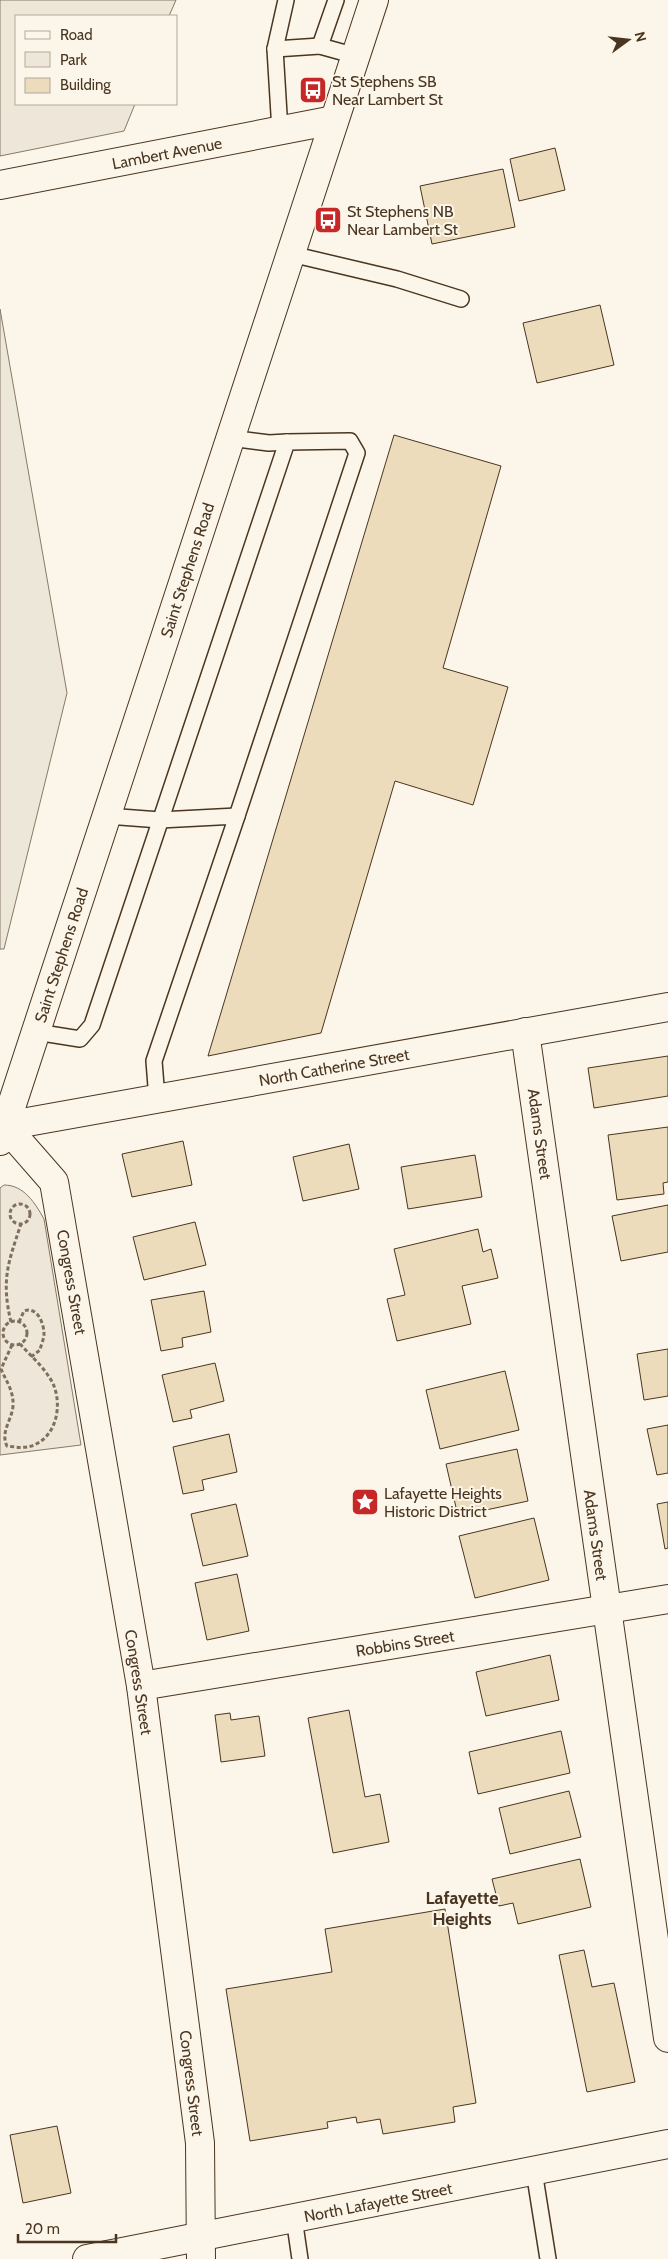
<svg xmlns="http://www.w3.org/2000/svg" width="668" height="2259" viewBox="0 0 668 2259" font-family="Cabin,sans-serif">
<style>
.green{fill:#ede6d9;stroke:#887966}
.parking{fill:#ede7d9;stroke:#887966}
.building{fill:#ecdcbc;stroke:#4a3520}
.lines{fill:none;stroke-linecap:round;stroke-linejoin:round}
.service-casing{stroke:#4a3520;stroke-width:18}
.minor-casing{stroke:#4a3520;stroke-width:30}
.tertiary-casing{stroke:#4a3520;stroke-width:30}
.primary-casing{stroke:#4a3520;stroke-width:30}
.path{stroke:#7f6f5c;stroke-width:3;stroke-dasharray:4 2.5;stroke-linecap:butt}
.service{stroke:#fbf6e9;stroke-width:15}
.minor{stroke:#fbf6e9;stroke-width:28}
.tertiary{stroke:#fbf6e9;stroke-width:28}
.primary{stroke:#fbf6e9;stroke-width:28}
.labels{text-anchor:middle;stroke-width:4;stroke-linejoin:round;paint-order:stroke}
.poi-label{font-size:16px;fill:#4a3520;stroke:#fbf6e9;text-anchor:start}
.street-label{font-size:16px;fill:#4a3520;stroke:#fbf6e9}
.neighbourhood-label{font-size:18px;font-weight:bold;fill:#4a3520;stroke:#fbf6e9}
</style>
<rect width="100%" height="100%" fill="#fbf6e9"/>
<!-- green -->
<g class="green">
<path d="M0 0H176L169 16H16V104H135L124 131 0 156Z"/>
<path d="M4 1185C24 1185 35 1203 44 1219L81 1445 0 1455V1188Z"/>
</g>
<!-- parking -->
<path class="parking" d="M0 309 67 693 4 949H0Z"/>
<!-- building -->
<g class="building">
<path d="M555 148 565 190 519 201 510 159Z"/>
<path d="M503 169 515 227 432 244 420 186Z"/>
<path d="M600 305 614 365 537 383 523 323Z"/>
<path d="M394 435 501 466 443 668 508 687 473 805 395 781 321 1033 208 1056Z"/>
<path d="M668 1056V1096L594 1108 588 1068Z"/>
<path d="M668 1127V1182L663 1183 664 1194 617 1200 608 1135Z"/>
<path d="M183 1141 192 1185 132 1197 122 1154Z"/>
<path d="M349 1144 359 1189 303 1201 293 1157Z"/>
<path d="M475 1155 482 1197 408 1209 401 1167Z"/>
<path d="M668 1205V1252L621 1261 612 1216Z"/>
<path d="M195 1222 206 1265 144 1280 133 1237Z"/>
<path d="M478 1229 483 1252 491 1249 498 1278 462 1286 471 1324 397 1341 387 1299 405 1295 394 1249Z"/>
<path d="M204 1291 211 1332 182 1338 183 1347 161 1351 151 1300Z"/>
<path d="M668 1349V1396L644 1400 637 1354Z"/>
<path d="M215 1363 224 1401 190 1410 192 1418 173 1422 162 1375Z"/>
<path d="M505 1371 519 1430 440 1449 426 1390Z"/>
<path d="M668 1425V1473L657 1475 647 1429Z"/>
<path d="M229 1434 237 1472 202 1480 204 1490 183 1494 173 1447Z"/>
<path d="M517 1449 528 1501 458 1516 446 1464Z"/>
<path d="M668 1502V1548L665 1549 657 1504Z"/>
<path d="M236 1504 248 1556 203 1566 191 1514Z"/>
<path d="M534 1518 549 1580 475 1598 459 1536Z"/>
<path d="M237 1574 249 1631 207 1640 195 1583Z"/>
<path d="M550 1655 559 1700 486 1716 476 1672Z"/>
<path d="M349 1710 365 1797 380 1794 389 1842 333 1853 308 1718Z"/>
<path d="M230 1713 231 1720 259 1716 265 1756 221 1762 215 1715Z"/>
<path d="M561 1731 570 1773 478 1794 469 1752Z"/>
<path d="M569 1791 581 1837 510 1854 499 1808Z"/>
<path d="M580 1859 591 1907 518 1924 513 1903 499 1906 492 1879Z"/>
<path d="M445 1909 476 2103 453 2107 455 2122 383 2134 380 2119 357 2123 356 2117 327 2122 328 2128 250 2141 226 1989 332 1972 325 1929Z"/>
<path d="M584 1950 592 1987 614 1983 635 2082 587 2092 559 1955Z"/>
<path d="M57 2126 71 2193 23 2203 10 2135Z"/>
</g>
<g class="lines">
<!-- service casing -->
<g class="service-casing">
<g id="service">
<path d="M336 0 320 46 356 56"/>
<path d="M275 49 320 46"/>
<path d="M280 131 275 49 286 0"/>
<path d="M291 254 397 279 461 299"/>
<path d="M230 438 269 443 287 442"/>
<path d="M107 816 160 820 237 816 154 1061 157 1099"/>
<path d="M36 1032 80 1039 92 1025 287 442 350 441 357 453 237 816"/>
<path d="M534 2171 548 2259"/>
<path d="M294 2218 300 2259"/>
</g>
</g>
<!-- minor casing -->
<g class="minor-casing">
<g id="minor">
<path d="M0 185 334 120"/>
<path d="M525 1032 668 2038"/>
<path d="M5 1126 668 1007"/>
<path d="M141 1686 668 1599"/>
</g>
</g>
<!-- tertiary casing -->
<g class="tertiary-casing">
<g id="tertiary">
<path d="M0 1127 5 1126 54 1182 141 1686 200 2143 201 2259"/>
<path d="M87 2259 668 2144"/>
</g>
</g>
<!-- primary casing -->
<g class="primary-casing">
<path id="primary" d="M0 1141 374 0"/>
</g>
<!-- path -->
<g class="path">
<circle cx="20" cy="1214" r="10"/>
<circle cx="15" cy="1333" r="12"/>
<path d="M11 1322C1 1280 8 1263 21 1224"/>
<path d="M19 1322 24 1311C37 1306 44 1323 44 1334 44 1339 41 1345 40 1350L31 1357"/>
<path d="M12 1345 1 1369C6 1381 14 1391 13 1406 12 1420 0 1432 7 1446 16 1447 25 1449 34 1445 56 1436 62 1407 54 1386 48 1371 31 1356 20 1344"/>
</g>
<!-- service -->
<use href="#service" class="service"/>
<!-- minor -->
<use href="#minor" class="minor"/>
<!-- tertiary -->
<use href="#tertiary" class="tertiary"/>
<!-- primary -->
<use href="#primary" class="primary"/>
</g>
<!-- icons -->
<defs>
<g id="bus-square" transform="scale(1.4375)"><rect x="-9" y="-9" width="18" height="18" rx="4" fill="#c62828" stroke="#fbf6e9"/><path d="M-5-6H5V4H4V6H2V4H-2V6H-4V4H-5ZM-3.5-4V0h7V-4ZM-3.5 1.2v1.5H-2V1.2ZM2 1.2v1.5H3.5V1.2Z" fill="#fff"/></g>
<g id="sight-square" transform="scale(1.4375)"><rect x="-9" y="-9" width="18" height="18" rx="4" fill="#c62828" stroke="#fbf6e9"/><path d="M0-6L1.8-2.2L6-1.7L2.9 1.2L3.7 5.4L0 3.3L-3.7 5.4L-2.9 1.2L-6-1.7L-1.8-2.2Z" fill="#fff"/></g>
</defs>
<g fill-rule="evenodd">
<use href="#bus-square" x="313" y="90"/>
<use href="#bus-square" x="328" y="220"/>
<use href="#sight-square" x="365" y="1502"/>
</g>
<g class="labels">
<!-- poi labels -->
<g class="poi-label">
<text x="332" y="87">St Stephens SB<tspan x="332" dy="18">Near Lambert St</tspan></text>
<text x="347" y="217">St Stephens NB<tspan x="347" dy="18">Near Lambert St</tspan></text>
<text x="384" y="1499">Lafayette Heights<tspan x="384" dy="18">Historic District</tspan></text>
</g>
<!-- street labels -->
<g class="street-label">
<text transform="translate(167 153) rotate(-11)" y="6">Lambert Avenue</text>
<text transform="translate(187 570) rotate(-72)" y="6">Saint Stephens Road</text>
<text transform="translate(61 955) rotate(-72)" y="6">Saint Stephens Road</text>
<text transform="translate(334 1067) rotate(-10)" y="6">North Catherine Street</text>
<text transform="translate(540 1134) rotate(82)" y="6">Adams Street</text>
<text transform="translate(72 1282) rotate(80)" y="6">Congress Street</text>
<text transform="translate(596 1535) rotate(82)" y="6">Adams Street</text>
<text transform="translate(405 1643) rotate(-9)" y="6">Robbins Street</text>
<text transform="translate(139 1682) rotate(81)" y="6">Congress Street</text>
<text transform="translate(192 2083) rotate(83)" y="6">Congress Street</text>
<text transform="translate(378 2202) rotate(-11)" y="6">North Lafayette Street</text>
</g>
<!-- neighbourhood labels -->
<g class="neighbourhood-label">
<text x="462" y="1904">Lafayette<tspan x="462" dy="21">Heights</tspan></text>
</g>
</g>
<!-- legend -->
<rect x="15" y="15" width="162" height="90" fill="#fbf6e9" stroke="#b4a999"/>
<rect x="25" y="31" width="25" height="8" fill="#fbf6e9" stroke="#b4a999"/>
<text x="60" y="40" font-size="15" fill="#4a3520">Road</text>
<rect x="25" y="52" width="25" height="15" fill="#ede6d9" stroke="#b4a999"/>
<text x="60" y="65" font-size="15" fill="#4a3520">Park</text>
<rect x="25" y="78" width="25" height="15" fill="#ecdcbc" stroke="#b4a999"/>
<text x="60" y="90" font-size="15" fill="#4a3520">Building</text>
<!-- north arrow -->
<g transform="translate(628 40) rotate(75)" stroke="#fbf6e9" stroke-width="4" paint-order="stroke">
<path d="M0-4L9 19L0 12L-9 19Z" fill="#4a3520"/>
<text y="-8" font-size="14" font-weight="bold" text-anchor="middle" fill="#4a3520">N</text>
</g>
<!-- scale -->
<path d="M18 2234v8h98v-8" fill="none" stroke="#4a3520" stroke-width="2.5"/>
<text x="25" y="2234" font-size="15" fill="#4a3520" stroke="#fbf6e9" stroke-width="4" paint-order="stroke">20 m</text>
</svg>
